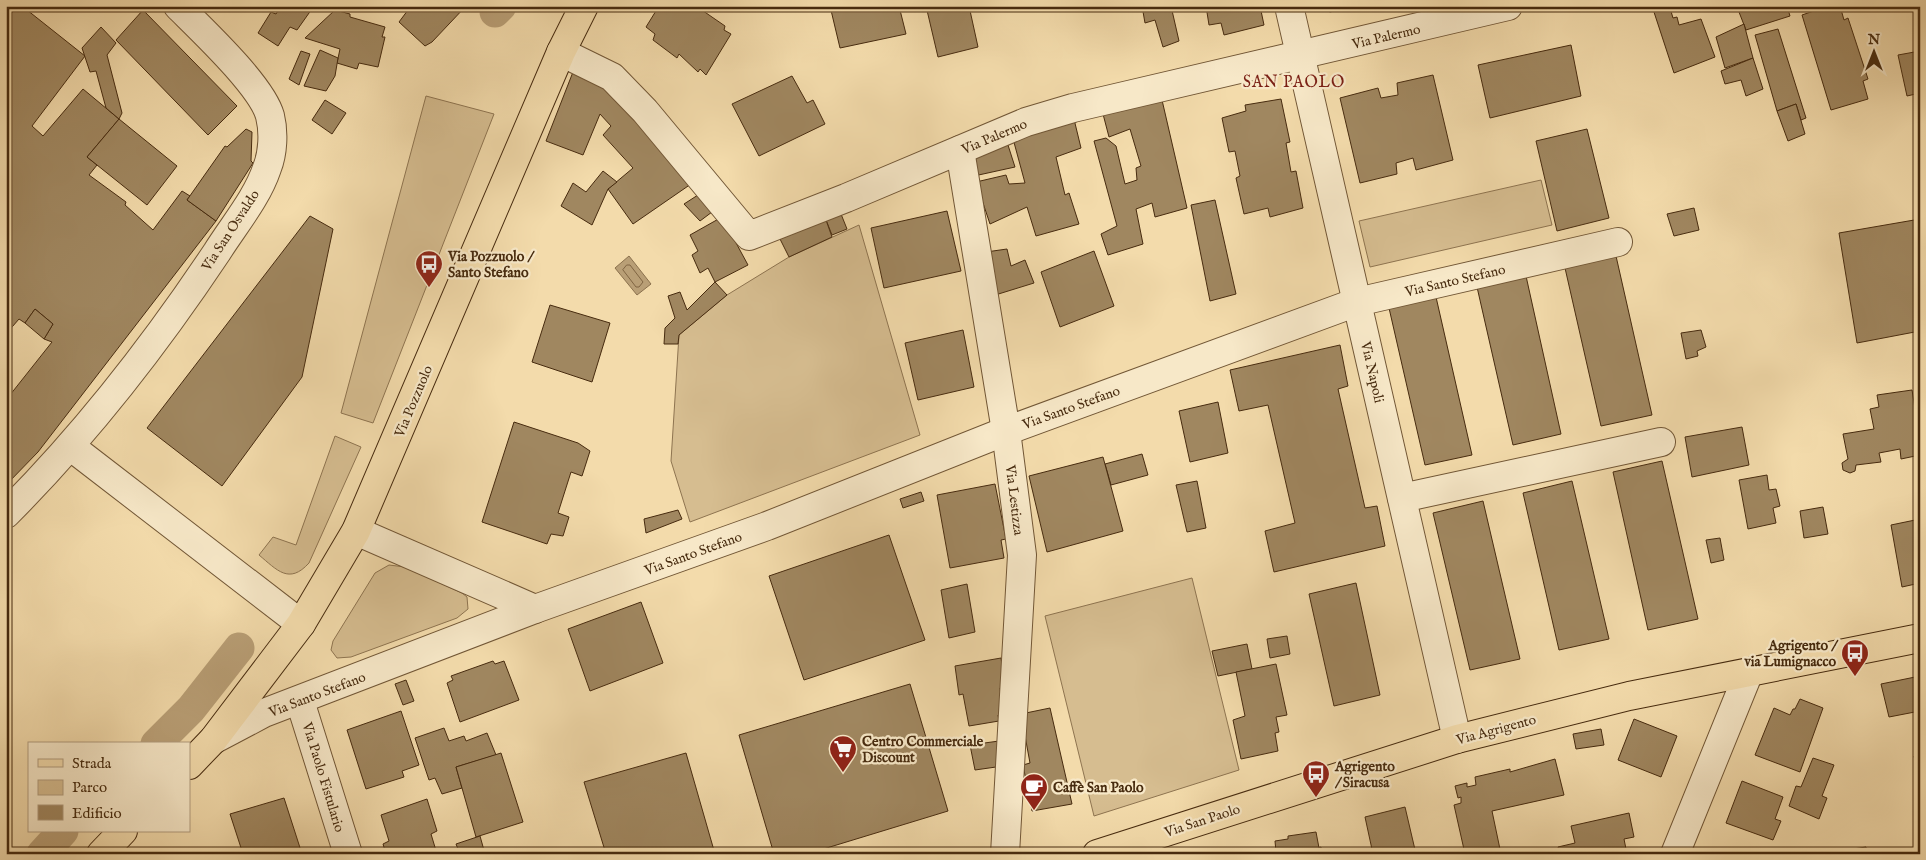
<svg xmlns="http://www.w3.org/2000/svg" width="1926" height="860" viewBox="0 0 1926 860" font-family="'IM FELL English',serif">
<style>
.green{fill:#d6bd90;stroke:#8e7450}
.water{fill:#b99f76;stroke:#8b714d}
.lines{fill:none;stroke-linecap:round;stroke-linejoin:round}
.shore{stroke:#806542;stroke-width:1}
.canal{stroke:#b99f76;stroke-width:31}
.building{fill:#a08760;stroke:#472b0f}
.minor-casing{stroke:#725736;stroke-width:30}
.major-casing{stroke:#472b0f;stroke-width:30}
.minor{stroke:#f7e8c8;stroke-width:28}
.major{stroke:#f3dbab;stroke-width:28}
.labels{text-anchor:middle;stroke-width:4.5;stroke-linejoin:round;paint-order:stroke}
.street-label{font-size:14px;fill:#472b0f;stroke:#f7e8c8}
.poi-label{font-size:14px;font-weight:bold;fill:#472b0f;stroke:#f7e8c8;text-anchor:start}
.quarter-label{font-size:16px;letter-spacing:1px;fill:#7a1f14;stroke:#f7e8c8}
</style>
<rect width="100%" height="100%" fill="#f3dbab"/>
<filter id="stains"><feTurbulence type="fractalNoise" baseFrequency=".004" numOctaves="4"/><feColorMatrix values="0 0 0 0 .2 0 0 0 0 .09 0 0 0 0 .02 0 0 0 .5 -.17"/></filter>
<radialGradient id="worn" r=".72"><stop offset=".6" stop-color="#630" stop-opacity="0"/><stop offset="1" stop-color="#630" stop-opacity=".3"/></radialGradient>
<!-- green -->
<g class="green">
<path d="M426 96 494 114 373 423 341 413Z"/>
<path d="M1541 180 1552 225 1370 267 1359 221Z"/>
<path d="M859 225 920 435 690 522 671 461 679 335 727 295 789 257Z"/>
<path d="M335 436 361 447 309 563C289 585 277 570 259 555L273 537 296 545Z"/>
<path d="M389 565 405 567 462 593 467 597 468 609 457 618 351 657 337 658 331 650 333 641 375 573Z"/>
<path d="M1192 578 1239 770 1094 816 1045 616Z"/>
</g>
<!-- water -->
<path class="water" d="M629 256 651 284 637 295 615 268Z"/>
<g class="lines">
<!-- shore -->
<path class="shore" d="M627 265H630L643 282 639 287H636L623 270Z"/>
<!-- canal -->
<g class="canal">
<path d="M495 12 501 6"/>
<path d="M156 744 191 709 239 648"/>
<path d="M42 854 63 831"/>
</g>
</g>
<!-- building -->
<g class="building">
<path d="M7 6H22L85 56 32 126 43 136 83 89 119 119 87 157 97 165 89 175 126 202 125 205 153 230 182 191 190 196 187 200 216 221 38 452 6 485V400L52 342 44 339 53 324 35 309 25 323 19 319 6 334Z"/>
<path d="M281 6H314L297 30 290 27 278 46 258 33 271 12 276 14Z"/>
<path d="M411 6H466L432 42 425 46 399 22Z"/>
<path d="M659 6H696L725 26 724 30 731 34 706 75 700 69 698 72 679 54 677 58 653 40 655 34 646 27Z"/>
<path d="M830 6H899L906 34 840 48Z"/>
<path d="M926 6H969L978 47 938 57Z"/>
<path d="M1142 6H1171L1179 41 1163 47 1155 20 1145 23Z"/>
<path d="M1206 6H1260L1264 25 1224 35 1221 23 1209 25Z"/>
<path d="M1320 6H1354L1330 12Z"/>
<path d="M1652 6H1675L1670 8 1673 18 1677 17 1679 25 1701 19 1715 57 1674 73Z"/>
<path d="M1753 6H1787L1790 16 1746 30 1739 12Z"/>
<path d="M1828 6H1840L1844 20 1848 18 1868 79 1863 81 1868 99 1831 110 1802 15Z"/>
<path d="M143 10 237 106 208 135 116 40Z"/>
<path d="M335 10 350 14V17L385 27 382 37H385L378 67 359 63 357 69 337 63 340 49 305 38Z"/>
<path d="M1744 24 1753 58 1725 68 1716 37Z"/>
<path d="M101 27 116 43 107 55 122 113 119 119 106 108 96 71 90 72 82 48Z"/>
<path d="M1778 29 1806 118 1801 120 1796 104 1777 111 1755 35Z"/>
<path d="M1571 45 1581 96 1490 118 1478 65Z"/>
<path d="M320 50 338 58 335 76 326 91 304 86Z"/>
<path d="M301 51 310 54 299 85 289 79Z"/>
<path d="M1920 51V93L1907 96 1898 55Z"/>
<path d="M1753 58 1763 89 1746 96 1741 80 1725 84 1721 71Z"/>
<path d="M573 72 608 88 691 184 633 224 608 189 633 168 603 135 611 126 600 114 583 155 546 141Z"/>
<path d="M1433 75 1453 160 1416 170 1413 158 1396 163 1397 174 1360 183 1340 98 1378 88 1381 98 1398 95 1397 83Z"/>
<path d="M792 76 807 103 813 100 825 124 759 156 732 104Z"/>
<path d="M1281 99 1290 142 1286 143 1291 172 1296 171 1303 208 1270 217 1268 208 1244 214 1236 178 1240 176 1235 151 1229 152 1222 118 1246 111 1245 105Z"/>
<path d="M325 100 346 113 332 134 312 120Z"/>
<path d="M1162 100 1187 208 1155 217 1152 203 1136 209 1143 244 1108 255 1101 234 1117 226 1094 141 1106 138 1116 146 1125 184 1137 180 1136 168 1141 166 1130 129 1109 137 1103 114Z"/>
<path d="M1796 104 1805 134 1788 141 1777 111Z"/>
<path d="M1073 115 1081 148 1056 157 1065 195 1069 193 1079 224 1036 236 1027 207 990 224 976 182 1006 175 1009 184 1025 183 1012 135Z"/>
<path d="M119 119 177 166 147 205 87 157Z"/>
<path d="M246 129 252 132 251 161 253 163 216 221 187 200 225 146 227 147Z"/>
<path d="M1587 129 1609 218 1557 231 1536 141Z"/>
<path d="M1007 142 1015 167 974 176 973 154Z"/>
<path d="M603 171 617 182 608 189 592 225 561 206 573 183 586 192Z"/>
<path d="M698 195 712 212 700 221 684 204Z"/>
<path d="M1215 200 1236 294 1210 301 1191 205Z"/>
<path d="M1694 208 1699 230 1674 236 1667 214Z"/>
<path d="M947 211 961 271 884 288 871 228Z"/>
<path d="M841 214 847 229 832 235 826 220Z"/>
<path d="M310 216 333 229 302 377 222 486 147 428Z"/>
<path d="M722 217 748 265 715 282 708 268 700 273 692 255 698 251 690 235Z"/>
<path d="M1920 219V331L1857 343 1839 233Z"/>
<path d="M826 220 832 237 789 257 780 239Z"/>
<path d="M1007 249 1011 266 1025 260 1034 283 992 296 986 252Z"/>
<path d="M1094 251 1114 306 1060 327 1041 272Z"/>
<path d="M1616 256 1652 415 1601 426 1565 268Z"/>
<path d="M1526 276 1561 434 1513 445 1477 287Z"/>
<path d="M715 282 727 295 679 335 678 344H664L665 328 675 318 668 296 680 292 687 310Z"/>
<path d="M1436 297 1472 455 1425 465 1389 308Z"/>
<path d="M550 305 610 323 592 382 532 362Z"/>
<path d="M35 309 53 324 44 339 25 323Z"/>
<path d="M963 330 974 387 918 400 905 343Z"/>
<path d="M1701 330 1706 347 1697 351 1698 356 1686 359 1681 333Z"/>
<path d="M1340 345 1348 386 1338 389 1365 508 1377 506 1385 546 1274 572 1265 531 1295 523 1268 405 1239 411 1230 370Z"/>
<path d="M1912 390 1920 440V455L1901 459 1900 449 1879 453 1881 462 1856 465 1855 471 1850 473 1843 470 1842 463 1848 459 1843 434 1874 429 1870 409 1879 407 1877 395Z"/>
<path d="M1218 402 1228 453 1190 462 1179 411Z"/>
<path d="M514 422 578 443 590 451 582 476 571 472 558 513 569 517 563 536 551 534 547 544 482 522Z"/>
<path d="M1742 427 1749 465 1692 477 1685 437Z"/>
<path d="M1142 454 1148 475 1111 485 1105 464Z"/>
<path d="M1103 457 1123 531 1047 552 1029 476Z"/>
<path d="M1662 461 1698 619 1648 630 1613 472Z"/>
<path d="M1767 475 1769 490 1776 489 1780 506 1773 508 1776 523 1748 529 1739 480Z"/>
<path d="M1197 481 1206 528 1187 532 1176 485Z"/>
<path d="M1572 481 1609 639 1559 650 1523 493Z"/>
<path d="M995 484 1006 539 1001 540 1004 558 950 568 937 495Z"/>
<path d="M921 492 924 501 903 508 900 499Z"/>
<path d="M1483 501 1520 659 1470 670 1433 513Z"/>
<path d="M1823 507 1828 534 1804 538 1800 511Z"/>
<path d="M678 510 682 519 646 533 644 519Z"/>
<path d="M1920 519V583L1902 587 1891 525Z"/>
<path d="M889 535 925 640 804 680 769 576Z"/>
<path d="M1720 538 1724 560 1711 563 1706 540Z"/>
<path d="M1356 583 1380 695 1334 706 1309 594Z"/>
<path d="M967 584 975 632 949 638 941 590Z"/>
<path d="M641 602 663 663 590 691 568 629Z"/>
<path d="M1287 636 1290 654 1270 658 1267 639Z"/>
<path d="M1247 644 1252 669 1218 676 1212 651Z"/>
<path d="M1001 658 1005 687 1000 688 1004 714 998 715 999 721 969 726 963 694 959 695 955 666Z"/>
<path d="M493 661 495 664 504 661 519 700 460 722 447 683 453 680 451 676Z"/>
<path d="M1276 664 1287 715 1276 717 1279 732 1275 733 1278 751 1241 759 1233 720 1245 716 1236 672Z"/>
<path d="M1920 676V711L1889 717 1881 684Z"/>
<path d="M406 680 414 701 403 705 395 684Z"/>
<path d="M910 684 948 811 807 854H774L739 735Z"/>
<path d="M1800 699 1823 708 1800 772 1755 755 1774 708 1790 715 1793 709H1795Z"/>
<path d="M1050 708 1072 804 1032 811 1023 765 1030 763 1021 714Z"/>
<path d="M401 711 419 765 402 771 404 777 366 789 347 730Z"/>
<path d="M1634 719 1677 736 1661 777 1618 760Z"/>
<path d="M444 728 449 741 464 736 466 741 487 733 496 755 456 767 462 788 442 794 435 778 429 780 415 738Z"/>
<path d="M1601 729 1604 745 1576 749 1573 734Z"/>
<path d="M999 741 996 767 975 770 970 745Z"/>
<path d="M501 753 523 822 476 837 456 767Z"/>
<path d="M686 753 715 854H606L584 782Z"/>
<path d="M1920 755V784L1914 756Z"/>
<path d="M1813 758 1834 765 1822 796 1827 798 1819 819 1789 806 1796 786 1801 787Z"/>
<path d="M1555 759 1564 795 1492 811 1501 854H1465L1454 805 1461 803V797L1458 798 1455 786 1467 783V787L1476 785 1475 777 1510 769V772Z"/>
<path d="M1742 781 1783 797 1775 819 1781 821 1773 840 1726 823Z"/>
<path d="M284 798 302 854H243L230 814Z"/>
<path d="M427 799 437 831 431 834 437 854H386L383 844 389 841 381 815Z"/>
<path d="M1405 807 1416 854H1373L1365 817Z"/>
<path d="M1629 813 1634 837 1624 839 1627 854H1560L1558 847 1575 843 1571 826Z"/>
<path d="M1316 832 1319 848 1321 847 1322 854H1270L1276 852 1275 841 1288 839V836Z"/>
<path d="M480 836 485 854H460L456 844Z"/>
<path d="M1866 847 1867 854H1854L1853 849Z"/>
</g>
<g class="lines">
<!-- minor casing -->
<g class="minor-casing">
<g id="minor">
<path d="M1289 6 1457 739"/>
<path d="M561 52 612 77 645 111 749 236 846 198 1026 122 1073 108 1508 6"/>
<path d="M960 150 1006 431 1022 555 1005 854"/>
<path d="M70 446 301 624"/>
<path d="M1402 498 1661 442"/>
<path d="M6 514C85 435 155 345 217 252 234 225 257 198 267 168 273 153 274 132 270 116 262 86 201 29 178 6"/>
<path d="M356 531 535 609"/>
<path d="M300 701 348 854"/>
<path d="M213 740 264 713 535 609 767 526 1006 431 1357 302 1618 242"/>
<path d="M1675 854 1749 672"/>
</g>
</g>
<!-- major casing -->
<g class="major-casing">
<g id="major">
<path d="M189 765 213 740 301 624 356 531 561 52 584 6"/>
<path d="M101 854 123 831"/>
<path d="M1097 854 1457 739 1629 696 1920 638"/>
</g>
</g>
<!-- minor -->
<use href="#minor" class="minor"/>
<!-- major -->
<use href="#major" class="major"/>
</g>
<!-- icons -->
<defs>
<g id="bus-pin" transform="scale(1.4375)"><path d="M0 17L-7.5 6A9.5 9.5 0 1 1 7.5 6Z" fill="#8f2418" stroke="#f7e8c8"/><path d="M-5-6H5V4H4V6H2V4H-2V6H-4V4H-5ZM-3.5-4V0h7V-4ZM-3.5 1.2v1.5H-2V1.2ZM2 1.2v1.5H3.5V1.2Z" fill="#fff"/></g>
<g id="supermarket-pin" transform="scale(1.4375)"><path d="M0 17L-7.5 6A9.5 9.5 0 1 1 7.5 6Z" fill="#8f2418" stroke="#f7e8c8"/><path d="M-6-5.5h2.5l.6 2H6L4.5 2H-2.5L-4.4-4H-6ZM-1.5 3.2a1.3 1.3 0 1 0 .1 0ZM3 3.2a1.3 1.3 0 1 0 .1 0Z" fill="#fff"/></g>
<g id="cafe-pin" transform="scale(1.4375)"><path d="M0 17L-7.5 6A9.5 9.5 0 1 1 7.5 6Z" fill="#8f2418" stroke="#f7e8c8"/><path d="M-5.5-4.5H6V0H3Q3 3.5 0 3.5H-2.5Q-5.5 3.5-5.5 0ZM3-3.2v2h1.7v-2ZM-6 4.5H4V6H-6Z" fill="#fff"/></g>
</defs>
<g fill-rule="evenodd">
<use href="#bus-pin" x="429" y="264"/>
<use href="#bus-pin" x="1855" y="653"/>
<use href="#supermarket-pin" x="843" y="749"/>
<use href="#bus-pin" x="1316" y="774"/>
<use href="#cafe-pin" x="1034" y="787"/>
</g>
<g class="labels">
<!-- street labels -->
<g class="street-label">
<text transform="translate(1386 36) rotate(-13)" y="5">Via Palermo</text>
<text transform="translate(994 136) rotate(-23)" y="5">Via Palermo</text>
<text transform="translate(230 230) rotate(-57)" y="5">Via San Osvaldo</text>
<text transform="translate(1455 280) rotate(-13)" y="5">Via Santo Stefano</text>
<text transform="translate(1373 372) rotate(77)" y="5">Via Napoli</text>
<text transform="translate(413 401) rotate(-67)" y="5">Via Pozzuolo</text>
<text transform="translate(1071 407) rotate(-20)" y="5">Via Santo Stefano</text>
<text transform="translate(1015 500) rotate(83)" y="5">Via Lestizza</text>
<text transform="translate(693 553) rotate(-20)" y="5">Via Santo Stefano</text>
<text transform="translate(317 694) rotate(-21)" y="5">Via Santo Stefano</text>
<text transform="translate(1496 729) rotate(-15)" y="5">Via Agrigento</text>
<text transform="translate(324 777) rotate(73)" y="5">Via Paolo Fistulario</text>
<text transform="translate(1202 820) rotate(-18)" y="5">Via San Paolo</text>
</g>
<!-- poi labels -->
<g class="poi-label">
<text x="448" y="261">Via Pozzuolo /<tspan x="448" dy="16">Santo Stefano</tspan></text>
<text x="1836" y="650" text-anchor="end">Agrigento /<tspan x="1836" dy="16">via Lumignacco</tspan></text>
<text x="862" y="746">Centro Commerciale<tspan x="862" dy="16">Discount</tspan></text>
<text x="1335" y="771">Agrigento<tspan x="1335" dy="16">/ Siracusa</tspan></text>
<text x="1053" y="792">Caffè San Paolo</text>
</g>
<!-- quarter labels -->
<g class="quarter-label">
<text x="1294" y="87">SAN PAOLO</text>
</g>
</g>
<!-- margin -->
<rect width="1926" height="860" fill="none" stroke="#f3dbab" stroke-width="25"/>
<rect x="8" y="8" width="1911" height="845" fill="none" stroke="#472b0f" stroke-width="2.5"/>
<rect x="12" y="12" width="1901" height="835" fill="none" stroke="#472b0f"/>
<!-- legend -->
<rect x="28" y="742" width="162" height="90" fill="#f7e8c8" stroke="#b19c7e"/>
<rect x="38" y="759" width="25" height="8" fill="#f3dbab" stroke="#b19c7e"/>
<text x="72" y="768" font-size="15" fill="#472b0f">Strada</text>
<rect x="38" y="780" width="25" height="15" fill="#d6bd90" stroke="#b19c7e"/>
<text x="72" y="792" font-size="15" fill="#472b0f">Parco</text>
<rect x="38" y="805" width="25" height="15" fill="#a08760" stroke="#b19c7e"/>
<text x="72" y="818" font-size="15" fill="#472b0f">Edificio</text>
<!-- north arrow -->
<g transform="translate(1874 52)" stroke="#f7e8c8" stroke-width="4" paint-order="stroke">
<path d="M0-4L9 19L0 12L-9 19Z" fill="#472b0f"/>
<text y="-8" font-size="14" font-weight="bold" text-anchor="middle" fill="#472b0f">N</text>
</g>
<rect width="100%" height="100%" filter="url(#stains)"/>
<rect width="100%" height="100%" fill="url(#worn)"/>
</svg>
